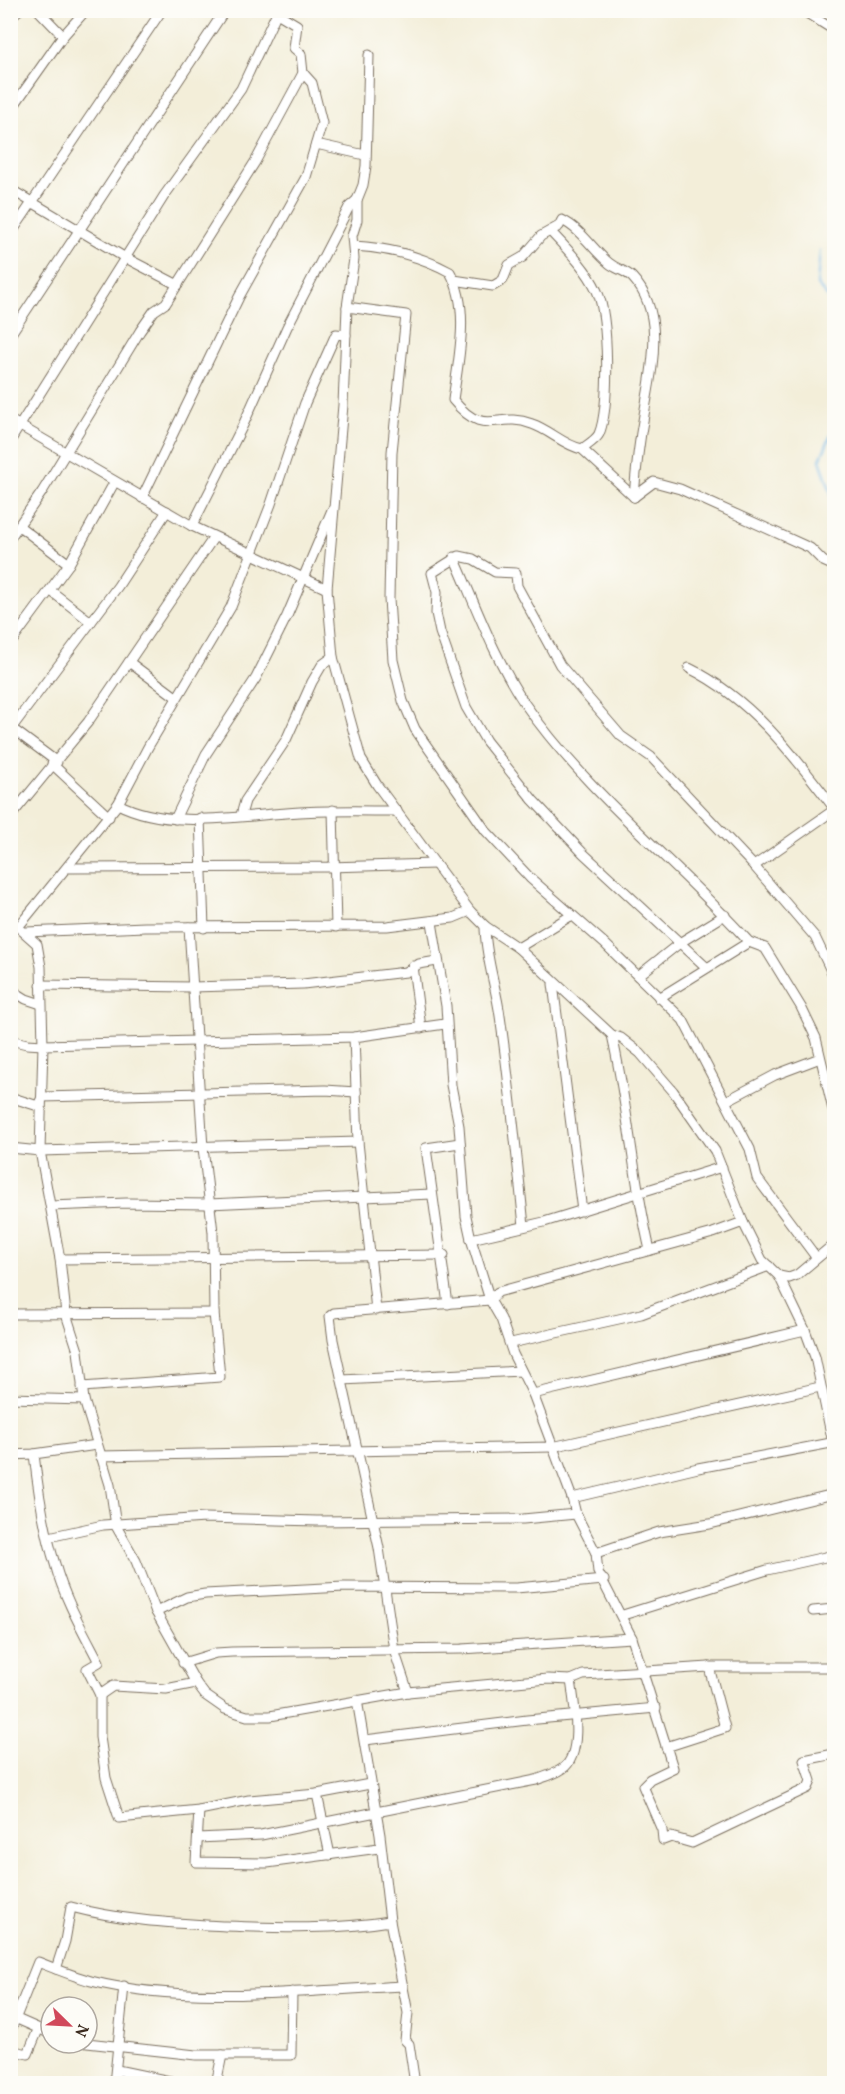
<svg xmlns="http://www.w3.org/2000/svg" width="845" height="2094" viewBox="0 0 845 2094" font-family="Vollkorn,serif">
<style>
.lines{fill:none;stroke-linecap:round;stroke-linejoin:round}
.stream{stroke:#70b6e7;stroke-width:2}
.street-casing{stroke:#7b6f5f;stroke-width:11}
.street{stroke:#fff;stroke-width:9}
</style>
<rect width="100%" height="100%" fill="#fdfcf7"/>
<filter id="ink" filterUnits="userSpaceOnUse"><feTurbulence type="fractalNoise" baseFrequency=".0167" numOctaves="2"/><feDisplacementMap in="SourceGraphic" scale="12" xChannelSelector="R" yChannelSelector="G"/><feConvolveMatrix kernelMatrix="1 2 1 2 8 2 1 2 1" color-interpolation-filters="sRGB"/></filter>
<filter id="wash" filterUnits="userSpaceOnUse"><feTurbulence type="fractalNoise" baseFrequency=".008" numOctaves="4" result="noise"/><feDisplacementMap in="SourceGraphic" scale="24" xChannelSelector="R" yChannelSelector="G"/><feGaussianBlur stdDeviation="1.35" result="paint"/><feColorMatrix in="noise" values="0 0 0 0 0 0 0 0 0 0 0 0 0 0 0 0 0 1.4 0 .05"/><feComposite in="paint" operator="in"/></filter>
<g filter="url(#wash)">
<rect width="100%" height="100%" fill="#f3eed9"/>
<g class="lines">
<!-- stream -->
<g class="stream">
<path d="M820 250 817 285 834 304"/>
<path d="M834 394 830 400 834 428 820 460 831 492 834 516"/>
</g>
</g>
</g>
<g filter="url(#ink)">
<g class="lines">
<!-- street casing -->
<g class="street-casing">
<g id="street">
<path d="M38 10 63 36"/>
<path d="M802 10 834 30"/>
<path d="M10 17 19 10"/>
<path d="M369 55 366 166 363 185 357 200V220L352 236 354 259 347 307 343 405 327 589 333 657 361 759 377 785 470 911 485 926 518 948 612 1035 621 1038 640 1053 673 1091 715 1151 743 1222 762 1260 779 1276 805 1330 815 1357 834 1448"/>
<path d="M10 111 63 36 86 10"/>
<path d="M316 144 365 155"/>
<path d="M10 189 124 257 178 285"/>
<path d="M551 232C567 249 587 269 597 291 609 316 610 408 599 434 596 440 587 445 582 449"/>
<path d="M10 235 162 10"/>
<path d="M354 246C387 248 421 256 450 272 471 309 458 360 453 400 486 440 496 410 532 424 550 430 563 445 582 449L634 497"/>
<path d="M454 280 493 286 503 280 509 265 523 257 541 236 559 226 562 220C581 229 593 250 609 263 616 269 626 271 632 277 667 314 651 372 644 415 639 442 636 469 634 497"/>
<path d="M347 307 406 315 392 452 389 599 393 660 403 701 415 729 486 831 530 878 604 943 683 1020 750 1149 757 1178 816 1257"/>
<path d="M10 335 225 10"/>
<path d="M10 420 192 526 327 589"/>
<path d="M10 441 164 196 241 89 278 10"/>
<path d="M634 497 654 482 680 489 810 548 823 561 834 566"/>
<path d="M142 498 239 297 306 177 322 123 312 83 303 73 301 54 294 48 297 25 277 13"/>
<path d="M19 526 69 564"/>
<path d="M192 526 244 423 287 327 349 207 357 200"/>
<path d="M10 538 42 492 140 331 154 311 166 303 255 162 303 73"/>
<path d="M454 557C476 606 495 660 525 704 587 793 677 862 749 942L765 948 801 1007 816 1038 834 1114"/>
<path d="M51 591 91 622"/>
<path d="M10 644 69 564 114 483"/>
<path d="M129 662 176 697"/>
<path d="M689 668C750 698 794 755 834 808"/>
<path d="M10 727 57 762"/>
<path d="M10 730 118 586 167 511"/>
<path d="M52 764 109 817"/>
<path d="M118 804C171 831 242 815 300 812 332 810 365 811 397 811"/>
<path d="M333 810 336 927"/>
<path d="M241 815 245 801 286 740 312 682 322 665 333 657"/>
<path d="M10 817 88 722 214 537"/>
<path d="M200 818 204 928"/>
<path d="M175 819 206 754 256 678 287 616 332 510"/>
<path d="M754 866 834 810"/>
<path d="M67 868 328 867 435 864"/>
<path d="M10 920 37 944 41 967 43 1045 40 1151 60 1259 66 1314 78 1351 84 1400 110 1485 116 1526 136 1561 156 1612 196 1683 205 1695 225 1709 247 1716H270L408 1692 548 1679 571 1680 583 1675 709 1667H834"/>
<path d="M432 922 446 1006 451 1085 459 1126 466 1216 471 1239 490 1300 501 1319 513 1354 533 1394 572 1498 576 1514 596 1553 598 1572 632 1638 673 1768 650 1779 643 1786 662 1830 663 1840 671 1837 692 1843 808 1788 811 1781 804 1760 834 1754"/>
<path d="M19 926 118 804 148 747 231 607 271 504 305 403 336 334 346 335"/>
<path d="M485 926C485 956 496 986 500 1016 510 1086 517 1156 524 1226"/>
<path d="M26 932 145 927 387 926 453 918 470 911"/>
<path d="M518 948 572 915"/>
<path d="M413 966 421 1028"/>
<path d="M706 967 583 853 533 800 486 741 466 707 440 632 436 613 437 592 432 573 459 556 473 559 495 572 516 573 517 586 560 665 621 736 651 757 754 866 815 937 834 977"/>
<path d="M638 976 681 942 725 915"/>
<path d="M553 984 582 1211"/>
<path d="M41 985 192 987 303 984 406 972 419 964 437 961"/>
<path d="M10 989 26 999 41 1004"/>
<path d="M659 998 749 942"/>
<path d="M612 1035C628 1106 633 1179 650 1250"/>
<path d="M354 1037 358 1142 376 1310"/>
<path d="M10 1040 27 1044 43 1045 354 1037 445 1024"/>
<path d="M10 1097 38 1106 42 1097 325 1090 356 1092"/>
<path d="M726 1101 775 1075 820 1058"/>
<path d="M10 1148 40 1151 358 1142"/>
<path d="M51 1206 126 1203 209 1204 432 1194"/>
<path d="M471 1239 544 1222 722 1167"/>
<path d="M60 1259 444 1255"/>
<path d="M779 1276 789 1278 797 1275 834 1244"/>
<path d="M448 1304 426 1148 460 1143"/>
<path d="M10 1314 214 1313"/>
<path d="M511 1343 641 1314 769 1266"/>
<path d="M342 1380 521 1371"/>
<path d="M82 1387 220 1377 214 1313 213 1232 203 1148 189 927"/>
<path d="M533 1394 805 1330"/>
<path d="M10 1398 84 1400"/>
<path d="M34 1454C38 1491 44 1529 55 1564 64 1598 83 1631 99 1662L87 1669 100 1695V1737L106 1778 119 1818 199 1810 249 1800 317 1794 370 1784"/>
<path d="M10 1455 34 1454 97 1445"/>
<path d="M100 1456 552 1447 820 1387"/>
<path d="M572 1498 698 1468 831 1443"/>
<path d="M49 1537 103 1525 205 1518 317 1521 523 1519 576 1514"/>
<path d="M596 1553 659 1532 710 1524 834 1494"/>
<path d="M813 1611 834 1609"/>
<path d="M156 1612 187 1597 205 1594 344 1587 516 1588 604 1580"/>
<path d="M623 1615 767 1570 834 1555"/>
<path d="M183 1663 216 1653 232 1652 462 1649 632 1638"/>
<path d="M408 1692 394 1650 379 1548 333 1340 330 1316 334 1313 490 1300 498 1292 713 1233 743 1222"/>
<path d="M100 1695 113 1686 166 1689 196 1683"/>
<path d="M357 1700 380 1835 390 1921 408 2013 405 2040 409 2044 415 2084"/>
<path d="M365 1740 527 1720 656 1708"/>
<path d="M666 1747 725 1728 709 1667"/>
<path d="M317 1794 330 1855"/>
<path d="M199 1810 196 1862 267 1863 379 1848"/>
<path d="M198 1838 261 1835 536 1780C544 1777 555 1774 562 1769 584 1755 574 1702 571 1680"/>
<path d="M56 1969 65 1941 71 1907C124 1921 170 1923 225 1926 279 1928 336 1930 390 1921"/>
<path d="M17 2019 51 2034"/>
<path d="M10 2032 38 1962C56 1969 73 1976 91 1981 185 2005 306 1991 403 1986"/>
<path d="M87 2043 196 2055H291L292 1992"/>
<path d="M10 2050 28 2054 38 2030"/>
<path d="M117 2070 184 2084"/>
<path d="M114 2084 124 1986"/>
<path d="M216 2084 222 2055"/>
</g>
</g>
<!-- street -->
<use href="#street" class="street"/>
</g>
</g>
<!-- margin -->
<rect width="845" height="2094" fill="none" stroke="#fdfcf7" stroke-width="36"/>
<!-- north arrow -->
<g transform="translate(69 2025) rotate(114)"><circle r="28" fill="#fdfcf7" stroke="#afa8a0" stroke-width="1.5"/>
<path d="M0-4.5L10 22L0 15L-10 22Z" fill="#d1495b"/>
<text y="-9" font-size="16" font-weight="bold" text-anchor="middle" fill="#3b2a1e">N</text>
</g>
</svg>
